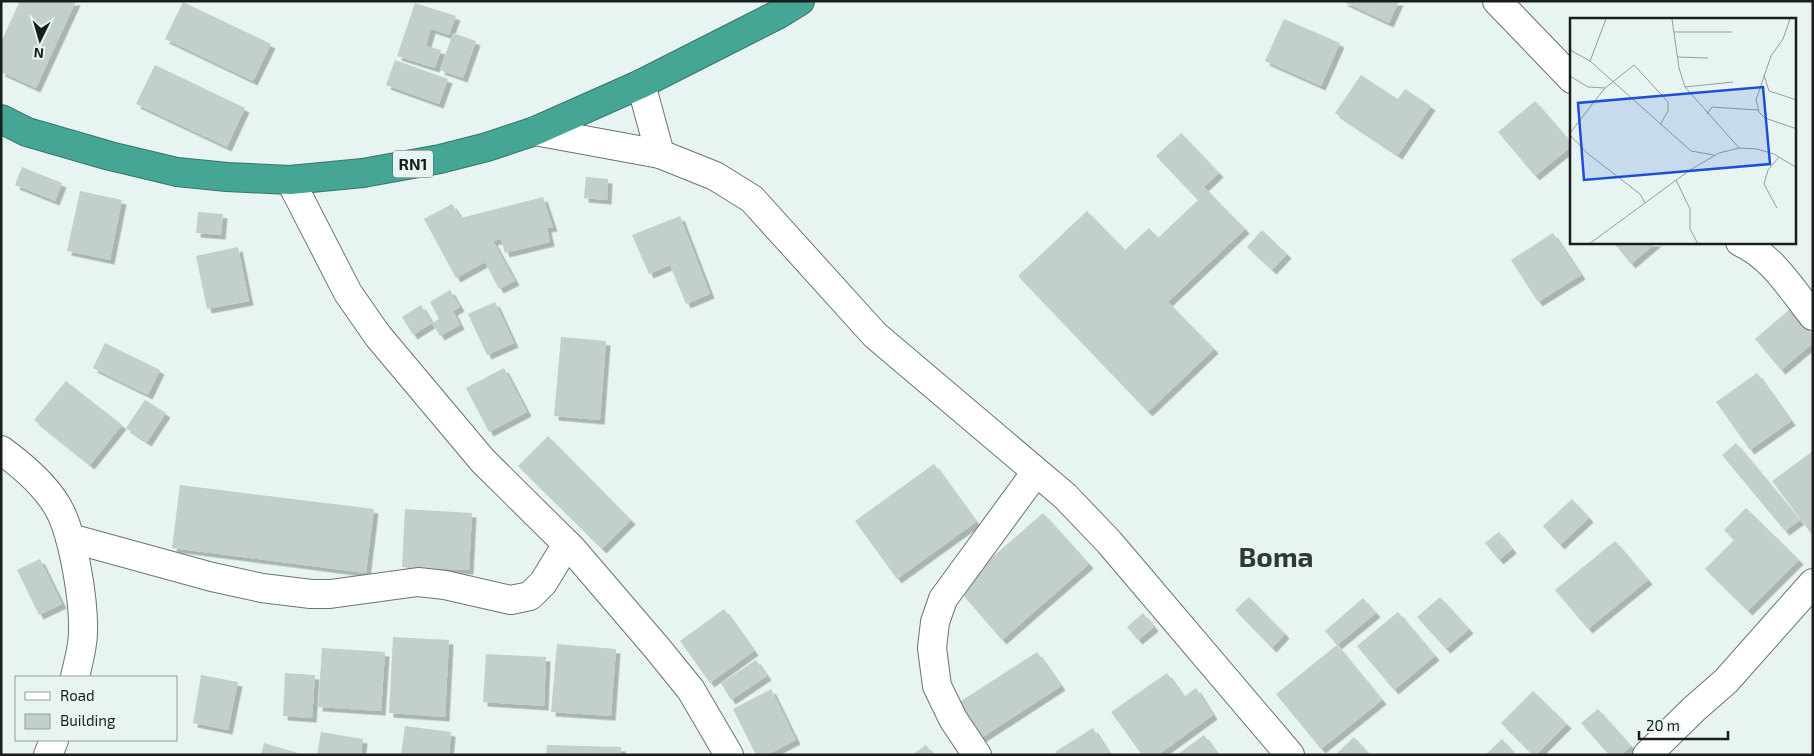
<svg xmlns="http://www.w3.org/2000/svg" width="1814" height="756" viewBox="0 0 1814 756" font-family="'Exo 2',sans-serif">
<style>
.building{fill:#c2cfcc;filter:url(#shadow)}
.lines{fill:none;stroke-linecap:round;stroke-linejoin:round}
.minor-casing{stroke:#6a7572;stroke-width:30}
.highway-casing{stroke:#36766b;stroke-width:30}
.minor{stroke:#fff;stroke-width:28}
.highway{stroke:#45a695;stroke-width:28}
.labels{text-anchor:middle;stroke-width:4;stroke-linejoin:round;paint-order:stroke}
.shield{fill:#e7f4f1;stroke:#575e5d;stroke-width:1}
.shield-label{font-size:16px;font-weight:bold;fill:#191e1d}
.town-label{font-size:28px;font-weight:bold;fill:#2f3937;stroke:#e7f4f1}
.inset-road{fill:none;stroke:#959e9c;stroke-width:1}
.view{fill:#1d4ed8;fill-opacity:0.15;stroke:#1d4ed8;stroke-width:2.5}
.inset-edge{fill:none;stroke:#191e1d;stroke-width:2.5}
</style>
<defs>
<filter id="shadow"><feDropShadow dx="4.5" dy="4.5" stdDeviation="0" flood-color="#0004"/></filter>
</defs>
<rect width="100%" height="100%" fill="#e7f4f1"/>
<!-- building -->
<g class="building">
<path d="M20 1H76L36 88 1 72V42Z"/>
<path d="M1342 1H1399L1389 23Z"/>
<path d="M183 2 271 44 253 81 165 39Z"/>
<path d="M415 3 456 16 449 35 431 29 426 46 441 50 435 68 397 56Z"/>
<path d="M1284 19 1340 43 1321 86 1265 61Z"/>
<path d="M453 33 476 41 463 78 440 70Z"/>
<path d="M395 60 448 79 439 104 386 85Z"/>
<path d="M155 65 245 108 227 147 136 104Z"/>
<path d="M1361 75 1398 99 1405 89 1431 106 1398 155 1335 113Z"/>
<path d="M1535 101 1572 144V146L1535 176 1498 132Z"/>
<path d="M1181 133 1219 173 1204 187 1245 229 1168 302 1214 349 1148 412 1018 276 1087 211 1125 250 1149 228 1158 238 1198 200 1156 156Z"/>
<path d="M22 167 62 183 55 201 15 185Z"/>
<path d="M586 177 608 179 607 200 584 198Z"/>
<path d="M80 191 122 200 110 260 67 251Z"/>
<path d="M543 197 553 227 547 228 550 242 505 253 501 239 493 241 515 281 499 289 485 262 456 278 424 219 452 204 461 218Z"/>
<path d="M198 212 223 214 221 235 196 233Z"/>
<path d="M680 216 710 294 686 304 670 265 649 274 632 235Z"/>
<path d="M1262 230 1287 254 1272 270 1247 247Z"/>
<path d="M1553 233 1581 275 1538 302 1511 260Z"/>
<path d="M1613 242H1657L1631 264Z"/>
<path d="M238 247 249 301 207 309 196 256Z"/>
<path d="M450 290 460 307 453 311 460 325 440 336 432 323 439 319 430 302Z"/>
<path d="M495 302 514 343 487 355 468 314Z"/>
<path d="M421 305 432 323 413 335 402 317Z"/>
<path d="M1790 309 1813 336V343L1781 370 1755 339Z"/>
<path d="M561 337 606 341 600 420 554 416Z"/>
<path d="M105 343 160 370 148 395 93 368Z"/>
<path d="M504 368 527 412 489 432 466 388Z"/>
<path d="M1757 373 1791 421 1750 450 1716 402Z"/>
<path d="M66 381 122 425 90 465 34 420Z"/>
<path d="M145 400 166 413 147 442 126 428Z"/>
<path d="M548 436 631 520 602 549 518 466Z"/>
<path d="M1736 443 1800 520 1785 531 1722 455Z"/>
<path d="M1813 451V536L1772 481Z"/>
<path d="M934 464 976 522 897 579 855 521Z"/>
<path d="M180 485 374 509 366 573 172 548Z"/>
<path d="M1572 499 1589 518 1560 545 1543 526Z"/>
<path d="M1746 508 1799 560 1748 611 1705 569 1734 540 1724 530Z"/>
<path d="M405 509 472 513 469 570 402 567Z"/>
<path d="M1043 513 1089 564 1002 640 957 588Z"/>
<path d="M1499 532 1512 549 1499 560 1485 543Z"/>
<path d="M1615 541 1648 580 1588 629 1555 590Z"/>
<path d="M40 559 62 604 39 615 17 570Z"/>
<path d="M1249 597 1285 634 1272 648 1235 610Z"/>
<path d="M1440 597 1469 629 1446 649 1417 617Z"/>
<path d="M1363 598 1376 613 1337 645 1325 631Z"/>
<path d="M724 609 754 651 710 683 680 641Z"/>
<path d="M1398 612 1435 656 1394 690 1357 646Z"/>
<path d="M1143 613 1154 627 1138 640 1127 627Z"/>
<path d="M393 637 449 640 445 717 389 713Z"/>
<path d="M557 644 616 649 611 716 551 712Z"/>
<path d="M1337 645 1382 700 1321 749 1276 694Z"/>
<path d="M322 648 385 652 381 711 318 707Z"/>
<path d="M1037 652 1061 686 981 738 958 703Z"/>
<path d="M486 654 546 657 544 706 483 702Z"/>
<path d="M756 660 767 676 731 700 721 683Z"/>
<path d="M285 673 315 675 312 718 283 716Z"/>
<path d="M1167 673 1184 697 1196 688 1213 715 1158 755H1142L1111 712Z"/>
<path d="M201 675 238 682 228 730 193 723Z"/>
<path d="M771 689 796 740 767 755H756L733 709Z"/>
<path d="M1533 691 1567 724 1536 755H1533L1501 723Z"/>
<path d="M1598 709 1631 746 1621 755H1609L1581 723Z"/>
<path d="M405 726 451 732 449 755H401Z"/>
<path d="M1093 728 1110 755H1057L1055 752Z"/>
<path d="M321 732 363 739 361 755H317Z"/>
<path d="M1204 735 1218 755H1177Z"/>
<path d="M1354 737 1370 755H1335Z"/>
<path d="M1502 739 1516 755H1485Z"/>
<path d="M264 743 301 754V755H261Z"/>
<path d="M547 745 621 747V755H546Z"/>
<path d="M926 745 933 755H912Z"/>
</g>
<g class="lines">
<!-- minor casing -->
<g class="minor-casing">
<g id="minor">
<path d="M1497 1 1572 79"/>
<path d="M641 84 660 154"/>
<path d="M535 131 660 154 715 176 752 199 875 335 1065 496 1109 542 1290 755"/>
<path d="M290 180 348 293 378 336 483 461 573 550 657 648 691 690 729 755"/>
<path d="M1740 242C1772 256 1792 290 1813 316"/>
<path d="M1 450C23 466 49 488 61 513 74 541 84 601 83 632 83 647 78 663 75 677"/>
<path d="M70 538 212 577 262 588 311 594H330L418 582 445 585 511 600 530 596 543 583 567 544"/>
<path d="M48 755 54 740"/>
<path d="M977 755 953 719 937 686 932 648 935 622 943 599 1036 472"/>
<path d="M1647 755 1694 709 1726 681 1813 583"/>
</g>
</g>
<!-- highway casing -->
<g class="highway-casing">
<path id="highway" d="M1 119 27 132 110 156 177 172 227 177 290 180 363 173 440 159 487 147 535 131 641 84 779 14 800 1"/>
</g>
<!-- minor -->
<use href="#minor" class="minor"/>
<!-- highway -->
<use href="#highway" class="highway"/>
</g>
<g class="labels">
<!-- shield labels -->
<rect class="shield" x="393" y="150.5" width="40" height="27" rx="4"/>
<g class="shield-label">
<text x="413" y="170">RN1</text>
</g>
<!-- town labels -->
<g class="town-label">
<text x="1276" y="567">Boma</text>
</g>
</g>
<!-- overview -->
<g transform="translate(1570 18)">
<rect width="226" height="226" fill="#e7f4f1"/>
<path class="inset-road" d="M102 1 109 50 115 69 169 130M220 1 213 21 201 38 186 82 189 94 195 100 227 111M104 14H162M0 32 20 43 36 1M107 39 138 40M20 43 121 133 144 137M194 57 199 73 227 82M0 58 18 69 35 70M115 69 163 64M137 96 142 89 188 92M0 115 34 71 64 47 98 84V93L90 107M0 117 17 135 70 176 75 185M106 162 120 191V211L128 226M207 190 194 166 198 152 209 139M19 226 120 152 149 135 169 130 187 131 204 136 227 150"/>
<path class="view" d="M193 69 200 146 14 162 8 85Z"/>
<rect width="226" height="226" class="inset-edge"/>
</g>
<!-- border -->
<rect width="1814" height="756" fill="none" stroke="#191e1d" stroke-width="5"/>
<!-- legend -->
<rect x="15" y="676" width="162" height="65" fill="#e7f4f1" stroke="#959e9c"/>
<rect x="25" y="692" width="25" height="8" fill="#ffffff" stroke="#959e9c"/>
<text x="60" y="701" font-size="15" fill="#191e1d">Road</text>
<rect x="25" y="714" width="25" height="15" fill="#c2cfcc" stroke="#959e9c"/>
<text x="60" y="726" font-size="15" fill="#191e1d">Building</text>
<!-- north arrow -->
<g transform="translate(40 40) rotate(185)" stroke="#e7f4f1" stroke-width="4" paint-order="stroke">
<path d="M0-4L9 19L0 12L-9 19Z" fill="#191e1d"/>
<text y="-8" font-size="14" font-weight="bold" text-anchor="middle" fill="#191e1d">N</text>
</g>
<!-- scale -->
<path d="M1639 731v8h89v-8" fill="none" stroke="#191e1d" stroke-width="2.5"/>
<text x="1646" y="731" font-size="15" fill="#191e1d" stroke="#e7f4f1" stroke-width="4" paint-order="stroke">20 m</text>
</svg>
